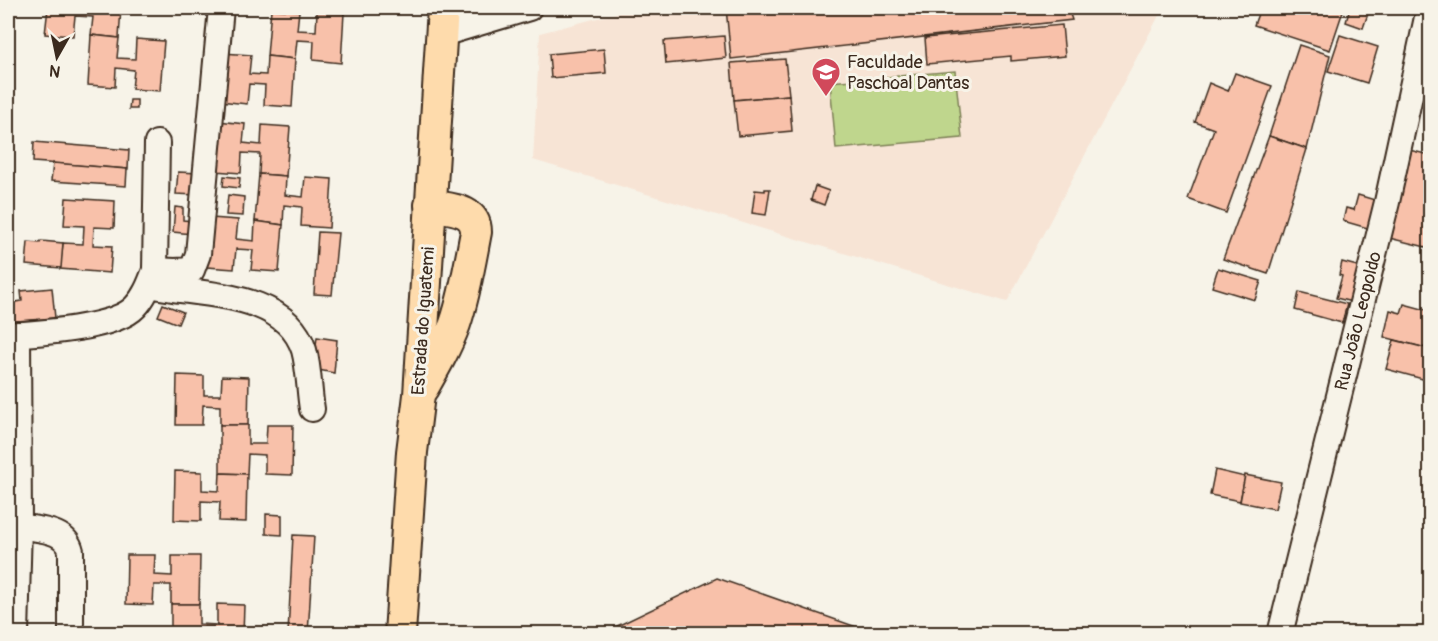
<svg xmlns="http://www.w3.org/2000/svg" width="1438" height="641" viewBox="0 0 1438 641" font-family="Pangolin,sans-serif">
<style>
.built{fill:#f7e4d5}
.green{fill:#bfd68d;stroke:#7d8056;stroke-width:1.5}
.building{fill:#f8c1aa;stroke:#3b2a1e;stroke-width:1.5}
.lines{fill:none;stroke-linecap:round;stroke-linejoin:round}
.minor-casing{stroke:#3b2a1e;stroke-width:28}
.major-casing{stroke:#3b2a1e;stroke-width:34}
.minor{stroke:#f7f3e8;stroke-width:24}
.major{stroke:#fedbac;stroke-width:30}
.labels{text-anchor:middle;stroke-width:6;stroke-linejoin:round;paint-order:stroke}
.poi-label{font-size:18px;fill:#3b2a1e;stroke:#f7f3e8;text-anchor:start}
.street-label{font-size:18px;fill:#3b2a1e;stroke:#f7f3e8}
</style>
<rect width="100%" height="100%" fill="#f7f3e8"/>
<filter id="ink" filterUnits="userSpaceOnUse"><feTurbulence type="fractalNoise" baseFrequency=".0167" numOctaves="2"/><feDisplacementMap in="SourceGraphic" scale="12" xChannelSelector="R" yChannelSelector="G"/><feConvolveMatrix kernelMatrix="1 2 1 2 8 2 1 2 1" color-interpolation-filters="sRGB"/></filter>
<g filter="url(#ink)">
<!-- built -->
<path class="built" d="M636 8H1163L1007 302 533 160 540 33Z"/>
<!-- green -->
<path class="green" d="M955 71 962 138 836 149 830 82Z"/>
<!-- building -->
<g class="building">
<path d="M48 8H121L119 38 91 35 93 17 75 16 73 36 45 34Z"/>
<path d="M271 8H299V11Z"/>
<path d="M726 8H1068L1072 20 731 59Z"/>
<path d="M1260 8H1344L1330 50 1254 25Z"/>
<path d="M1350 8H1370L1363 28 1346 22Z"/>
<path d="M271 9 299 11 297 30 316 31 317 12 344 13 341 63 313 60 314 41 297 40 295 59 267 56Z"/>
<path d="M1062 25 1065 56 1011 61V56L927 64 925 38Z"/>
<path d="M91 35 119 38 117 58 135 59 136 39 164 41 160 91 132 89 134 70 116 68 115 87 88 85Z"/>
<path d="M1340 35 1378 47 1367 83 1328 71Z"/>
<path d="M724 36 726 58 666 64 664 41Z"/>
<path d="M1299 45 1330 55 1307 149 1269 136Z"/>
<path d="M604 49 606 73 551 78 549 54Z"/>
<path d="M223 53 251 55 249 74 266 75 267 56 295 59 292 107 264 105 265 85 249 84 247 104 220 101Z"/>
<path d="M785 59 789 95 734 100 731 63Z"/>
<path d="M1235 73 1272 86 1226 213 1188 199 1214 129 1195 122 1209 83 1228 91Z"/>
<path d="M789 95 792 131 738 136 734 100Z"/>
<path d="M130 100H137V109H129Z"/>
<path d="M218 121 245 124 243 143 261 145 262 125 290 127 286 176 259 174 260 154 242 153 241 173 215 171Z"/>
<path d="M1269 136 1307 149 1268 274 1223 259Z"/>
<path d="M34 142 129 150 128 169 33 162Z"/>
<path d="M1409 150 1430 155V248L1389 238Z"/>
<path d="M53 163 127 169 126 186 51 181Z"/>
<path d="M178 172 198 173 196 195 176 194Z"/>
<path d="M259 174 286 176 285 195 303 197 305 177 332 179 329 228 301 226 302 207 284 205 283 225 255 221Z"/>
<path d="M224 176 240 178 239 188 223 186Z"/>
<path d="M815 186 829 191 824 205 811 200Z"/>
<path d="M765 189H770L766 215 752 213 755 190 765 191Z"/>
<path d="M228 195 244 197 243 216 226 215Z"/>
<path d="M1358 195 1378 201 1371 229 1343 221 1346 208 1354 210Z"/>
<path d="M66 198 115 201 114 228 94 227 93 245 112 246 110 273 60 269 63 243 83 244 84 226 64 225Z"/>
<path d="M175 207 183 208V220L193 221 192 234 173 232Z"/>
<path d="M211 218 238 220 236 239 254 241 255 221 283 225 279 272 251 270 253 250 236 249 234 269 207 267Z"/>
<path d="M318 232 338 233 332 295 314 294Z"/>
<path d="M41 241 63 243 61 268 26 265 28 242 40 243Z"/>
<path d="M1342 262 1361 267 1352 302 1336 298 1342 276 1339 275Z"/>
<path d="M1218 268 1261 281 1255 300 1212 287Z"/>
<path d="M52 288 55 318 11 322 10 303 22 301 21 291Z"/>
<path d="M1299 292 1347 304 1342 323 1295 310Z"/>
<path d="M163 304 183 312 178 324 158 316Z"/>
<path d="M1404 304 1430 311V349L1384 337 1390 310 1401 313Z"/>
<path d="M317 337 337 340 334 373 313 369Z"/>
<path d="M1394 340 1430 349V381L1386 369Z"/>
<path d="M177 375 204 376V395H221L222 376 249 377 248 425H220V406L203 405 202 425H176Z"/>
<path d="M220 425H248V444H266L267 425H293L292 475 265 474V455L248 454 247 474 220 473Z"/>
<path d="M1215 470 1245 477 1240 501 1210 495Z"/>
<path d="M175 471 202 472V490L219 491 220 473 247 474 246 522 219 521 220 502 201 501V521L174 520Z"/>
<path d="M1245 475 1281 482 1275 509 1240 502Z"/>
<path d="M266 514 282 515V535L266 534Z"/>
<path d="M293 535 314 536 308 634H288Z"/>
<path d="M127 555H155L154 575 172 576V556H200L199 604H171V585H154L153 605 126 604Z"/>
<path d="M717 578 865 630V634H611V629Z"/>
<path d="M171 604H199V624L217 625V604L244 605 243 634H171Z"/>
</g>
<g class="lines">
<!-- minor casing -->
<g class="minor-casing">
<g id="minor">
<path d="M442 34 529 8"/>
<path d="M155 270 175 271 192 270 198 254 221 8"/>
<path d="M150 285C198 296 285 290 304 350 309 368 309 390 312 409"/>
<path d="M8 335C38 333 114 329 135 307 145 297 150 283 155 270L157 143"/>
<path d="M19 526C38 530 66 529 71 551V634"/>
<path d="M16 634 19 526 18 334"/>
<path d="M1280 634 1387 202 1429 8"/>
</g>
</g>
<!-- major casing -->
<g class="major-casing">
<g id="major">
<path d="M423 388C435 367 447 346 455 324 465 295 470 263 476 232 476 208 449 209 430 205"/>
<path d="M400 634 412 452 419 395 443 8"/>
</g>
</g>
<!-- minor -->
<use href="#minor" class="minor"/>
<!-- major -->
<use href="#major" class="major"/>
</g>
</g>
<!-- icons -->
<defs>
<g id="university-pin" transform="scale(1.5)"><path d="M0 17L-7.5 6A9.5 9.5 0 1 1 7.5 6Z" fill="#d1495b" stroke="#f7f3e8"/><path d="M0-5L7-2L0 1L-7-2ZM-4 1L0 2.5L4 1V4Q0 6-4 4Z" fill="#fff"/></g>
</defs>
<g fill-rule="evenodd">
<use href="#university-pin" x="826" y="72"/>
</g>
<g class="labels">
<!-- poi labels -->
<g class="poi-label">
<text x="847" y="68">Faculdade<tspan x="847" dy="21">Paschoal Dantas</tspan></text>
</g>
<!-- street labels -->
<g class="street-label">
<text transform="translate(423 321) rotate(-86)" y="6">Estrada do Iguatemi</text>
<text transform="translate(1358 321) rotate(-76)" y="6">Rua João Leopoldo</text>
</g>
</g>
<!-- margin -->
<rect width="1438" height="641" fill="none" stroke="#f7f3e8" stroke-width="30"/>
<rect x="15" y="15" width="1408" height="611" fill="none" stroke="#3b2a1e" stroke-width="2" filter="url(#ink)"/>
<!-- north arrow -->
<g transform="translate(57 57) rotate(189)" stroke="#f7f3e8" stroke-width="4.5" paint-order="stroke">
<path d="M0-4.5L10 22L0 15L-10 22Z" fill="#3b2a1e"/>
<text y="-9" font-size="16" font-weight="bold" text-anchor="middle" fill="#3b2a1e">N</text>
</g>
</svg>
